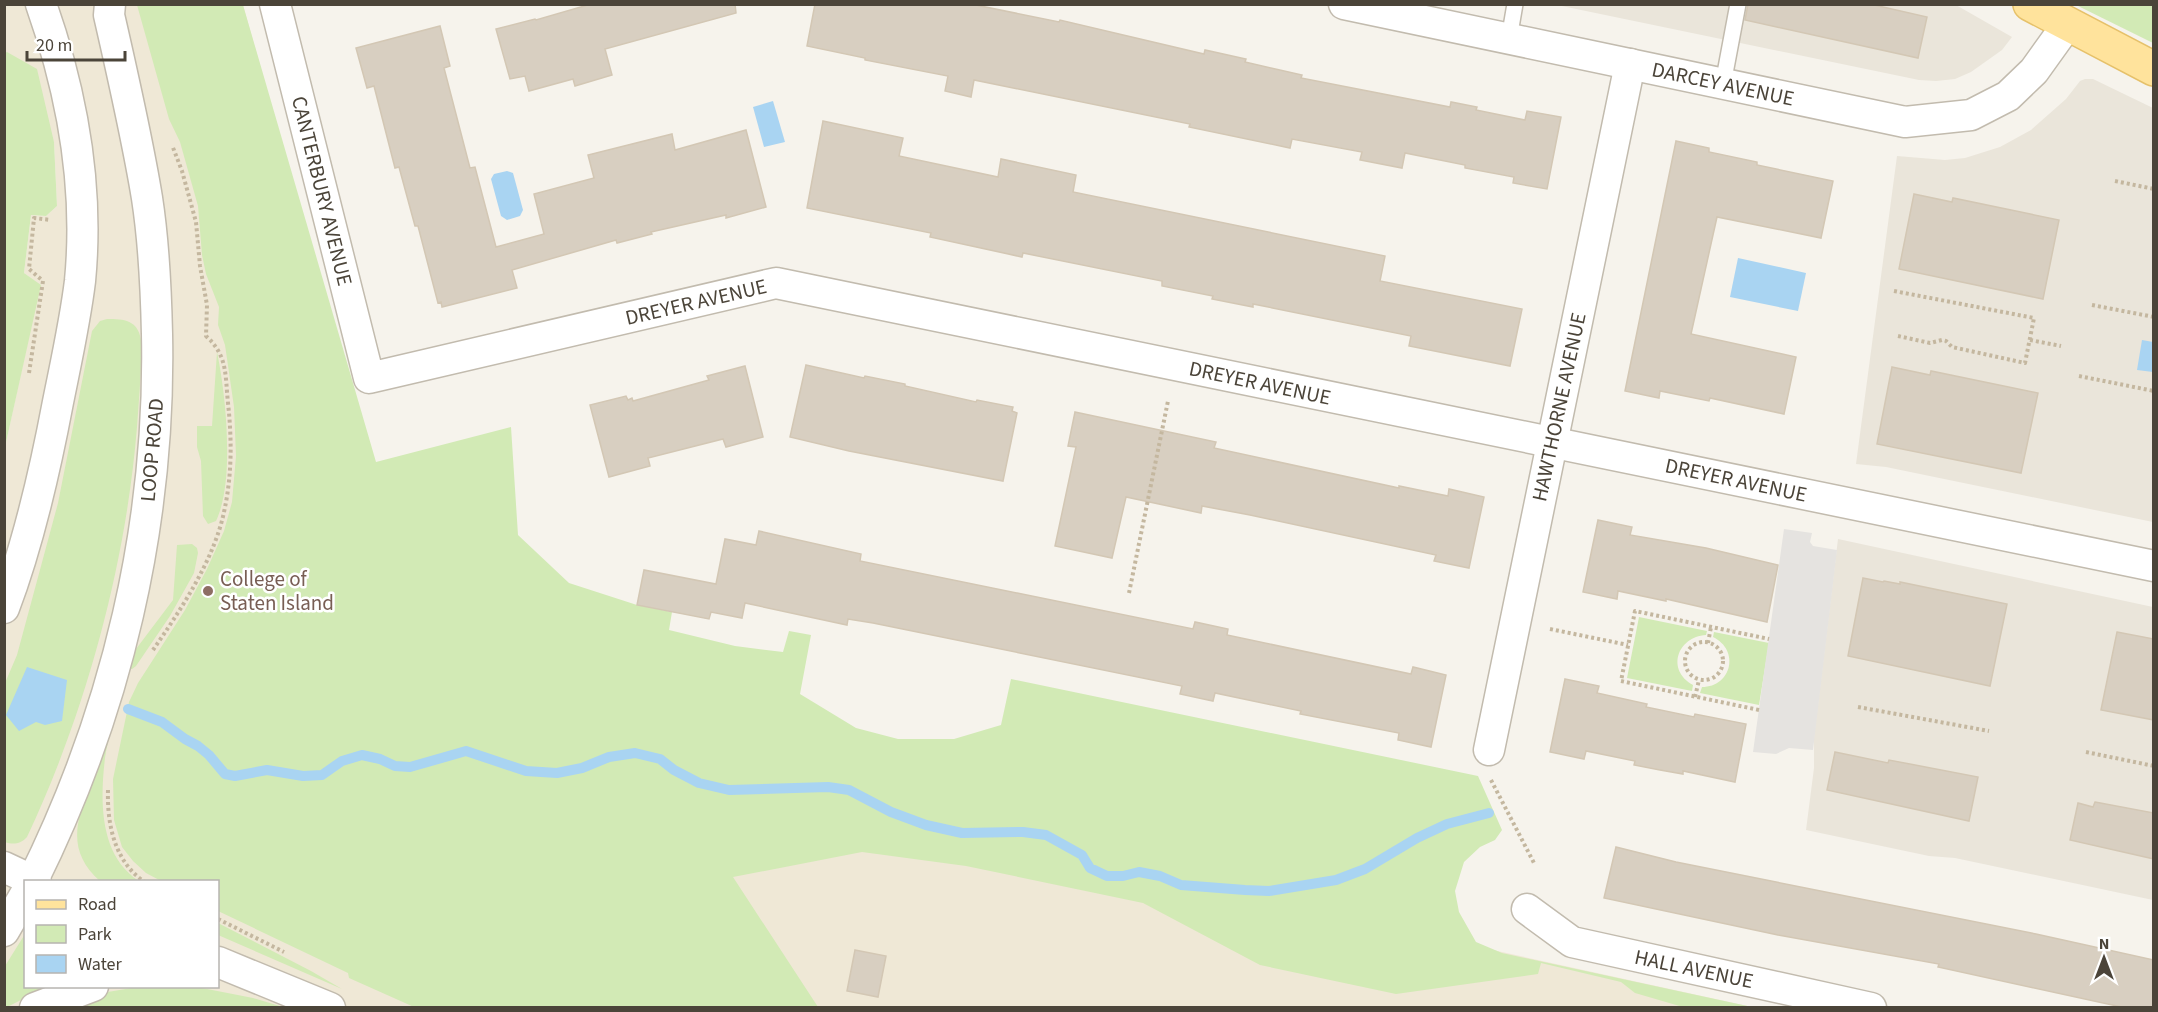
<svg xmlns="http://www.w3.org/2000/svg" width="2158" height="1012" viewBox="0 0 2158 1012" font-family="'Source Sans 3',sans-serif">
<style>
.residential{fill:#eae5da}
.education{fill:#efe8d6;fill-rule:evenodd}
.green{fill:#d2eab5}
.parking{fill:#e5e3e0}
.water{fill:#a9d4f2}
.lines{fill:none;stroke-linecap:round;stroke-linejoin:round}
.stream{stroke:#a9d4f2;stroke-width:10}
.building{fill:#d8cfc1;stroke:#d3c7b4;stroke-width:1.5}
.lane-casing{stroke:#c2bbae;stroke-width:18}
.street-casing{stroke:#c2bbae;stroke-width:33}
.primary-casing{stroke:#e6c16a;stroke-width:36}
.path{stroke:#c4b79f;stroke-width:4;stroke-dasharray:3 3;stroke-linecap:butt}
.lane{stroke:#fff;stroke-width:15}
.street{stroke:#fff;stroke-width:30}
.primary{stroke:#ffe39c;stroke-width:33}
.education-dot{fill:#8d6e63;stroke:#fff;stroke-width:2}
.labels{text-anchor:middle;stroke-width:5;stroke-linejoin:round;paint-order:stroke}
.street-label{font-size:21px;fill:#4b4439;stroke:#fff}
.education-label{font-size:21px;fill:#785e54;stroke:#fff;text-anchor:start}
</style>
<rect width="100%" height="100%" fill="#f6f3ec"/>
<!-- residential -->
<g class="residential">
<path d="M1557 5H1956L2012 37 2002 50 1971 72 1955 79 1936 81 1919 80Z"/>
<path d="M2085 79H2093L2153 108V522L1886 467 1856 464 1897 156 1945 160 1965 158 2000 147 2031 130 2066 99 2080 81Z"/>
<path d="M1838 539 2153 607V900L1955 858 1929 856 1806 830 1814 768V737Z"/>
</g>
<!-- education -->
<path class="education" d="M5 5H243L445 720 1752 1007H5V447L40 285 24 273 31 215 46 216 57 206 54 142 7 52 5 53ZM26 882H218V986H26Z"/>
<!-- green -->
<g class="green">
<path d="M137 5H243L376 462 511 427 518 535 569 583 637 605 672 612 669 630 735 646 783 652 789 631 811 635 800 694 856 728 898 739H954L1001 725 1011 679 1478 776 1502 830 1495 840 1480 847 1464 862 1455 891 1459 912 1476 942 1502 953 1752 1007H1683L1635 993 1621 982 1541 963 1538 974 1396 994 1260 965 1143 903 966 866 862 852 733 877 818 1007H414L349 978 348 973 218 911V882L161 881 146 873 133 861 122 847 114 820 113 779 129 702 138 683 185 610 207 569 224 531 232 502 236 456 234 407 225 345 218 325 219 307 206 274 202 255 198 206 180 142 169 119Z"/>
<path d="M2076 5H2153V43Z"/>
<path d="M7 52 37 69 54 142 57 206 46 216 31 215 24 273 41 285 5 447 4 53Z"/>
<path d="M107 319C124 319 138 320 141 340 142 369 139 398 137 427 126 564 86 712 27 837 21 844 13 845 5 842V683L17 655 58 503 92 331 100 321Z"/>
<path d="M217 352C226 395 235 481 216 521L208 524 203 516 201 461 197 447V426H212Z"/>
<path d="M192 544 197 548 198 553 194 573 170 616 136 666 132 669H129L133 653 173 600 177 545Z"/>
<path d="M1639 617 1707 631 1706 635C1677 637 1666 670 1693 685L1692 691 1627 678Z"/>
<path d="M1714 632 1769 643 1759 705 1700 693 1702 687C1732 687 1740 650 1713 637Z"/>
<path d="M110 731C109 740 106 749 105 758 100 801 99 855 139 881L101 882C66 851 76 822 90 784 97 766 103 749 110 731Z"/>
<path d="M218 923 311 971 342 989 218 935Z"/>
<path d="M25 934 26 986 47 987 5 1008V966Z"/>
<path d="M143 986 197 987 253 998 283 1007 55 1008 102 993Z"/>
</g>
<!-- parking -->
<path class="parking" d="M1784 529 1812 533 1810 542 1813 546 1837 550 1813 750 1789 748 1776 754 1753 752Z"/>
<!-- water -->
<g class="water">
<path d="M773 101 785 142 764 147 753 107Z"/>
<path d="M507 171 513 173 523 210 520 216 507 220 501 216 491 179 494 174Z"/>
<path d="M1738 258 1806 273 1798 311 1730 297Z"/>
<path d="M2142 340 2153 342V372L2137 370Z"/>
<path d="M27 667 67 680 62 721 45 725 36 722 19 731 6 715Z"/>
</g>
<g class="lines">
<!-- stream -->
<path class="stream" d="M128 709 162 722 185 739 198 746 209 755 225 774 235 776 267 770 303 776 322 775 342 761 362 755 380 759 395 766 410 767 466 751 526 771 557 773 582 768 609 757 635 753 660 759 674 770 699 783 729 790 828 787 849 790 891 812 926 825 962 833 1023 832 1046 835 1082 855 1090 868 1107 876H1123L1139 872 1160 876 1181 885 1245 890 1269 891 1336 880 1365 869 1417 838 1447 824 1489 813"/>
</g>
<!-- building -->
<g class="building">
<path d="M591 4H735L736 13 605 49 612 75 575 86 573 79 529 91 525 76 510 79 496 29 535 19 536 20Z"/>
<path d="M815 4H971L1059 22 1060 20 1204 54 1205 50 1246 59 1245 62 1302 75 1301 78 1373 92 1450 107 1451 102 1477 107 1476 110 1525 120 1527 111 1561 117 1547 189 1513 183 1514 177 1465 168V165L1405 153 1402 168 1360 160 1362 152 1292 139 1290 148 1189 127 1190 124 974 80 971 97 945 91 948 76 865 60V58L807 46Z"/>
<path d="M1748 4H1870L1927 17 1918 58 1745 20Z"/>
<path d="M440 26 450 66 444 68 470 168 475 167 496 247 544 234 534 194 594 178 588 155 672 134 675 150 746 130 766 207 726 218V215L651 232 652 234 617 243 616 240 512 270 517 288 442 307 441 302 438 303 418 226H415L399 167 395 168 374 86 367 88 356 48Z"/>
<path d="M823 121 903 138 899 156 998 177 1001 159 1076 175 1073 192 1385 256 1380 281 1522 309 1510 366 1409 346 1411 336 1253 304V307L1212 299 1213 296 1162 286V281L1023 253 1022 257 930 237 931 233 807 208Z"/>
<path d="M1676 141 1709 148V152L1757 162V165L1833 181 1821 238 1717 217 1691 334 1796 357 1784 414 1710 398 1709 401 1660 391 1659 398 1625 391Z"/>
<path d="M1914 194 1952 202 1953 198 2059 220 2043 299 1899 269Z"/>
<path d="M806 365 864 378 865 376 905 384V386L976 402 977 400 1013 407 1012 411 1017 413 1003 481 849 451 790 437Z"/>
<path d="M745 366 763 437 726 447 723 439 648 458 650 466 609 477 590 405 626 396 628 400 632 398 633 401 709 380 707 376Z"/>
<path d="M1892 367 1930 375 1931 371 2038 393 2021 473 1877 444Z"/>
<path d="M1075 412 1216 442 1214 448 1399 488V486L1448 496 1449 489 1484 497 1469 568 1434 561 1436 555 1250 515 1202 506 1201 513 1126 497 1112 558 1055 546 1076 447 1068 446Z"/>
<path d="M1598 520 1632 527 1630 535 1706 548 1778 565 1767 622 1666 599V601L1618 591 1617 599 1583 592Z"/>
<path d="M759 531 861 554 860 561 1193 629 1195 622 1228 629 1227 635 1411 674 1413 667 1446 675 1431 747 1398 740 1399 733 1300 714 1301 711 1215 693 1213 701 1180 694 1182 686 873 623 848 619 847 625 745 603 742 618 711 612 709 619 637 605 644 570 716 584 725 539 756 545Z"/>
<path d="M1863 578 1883 582 1884 581 1900 584V582L2007 604 1990 686 1848 656Z"/>
<path d="M2117 632 2154 639V720L2101 710Z"/>
<path d="M1565 679 1599 686 1597 693 1647 704 1646 707 1694 717 1695 714 1746 724 1735 782 1683 771V774L1660 770 1634 765 1635 761 1586 751 1584 759 1550 752Z"/>
<path d="M1835 752 1888 763 1889 760 1978 777 1969 821 1827 790Z"/>
<path d="M2095 802 2154 813V859L2070 840 2078 803 2093 807Z"/>
<path d="M1616 847 1676 862 2036 934 2154 960V1008H2126L1938 967 1939 964 1778 935 1604 898Z"/>
<path d="M855 950 886 956 878 997 847 991Z"/>
</g>
<g class="lines">
<!-- lane casing -->
<g class="lane-casing">
<g id="lane">
<path d="M1509 39 1515 4"/>
<path d="M1723 84 1738 4"/>
</g>
</g>
<!-- street casing -->
<g class="street-casing">
<g id="street">
<path d="M275 4 369 378 776 283 2154 566"/>
<path d="M1344 4 1905 122 1971 115 2008 96 2034 71 2067 25"/>
<path d="M4 608C29 542 45 471 58 402 66 362 75 322 80 281 89 188 72 92 41 4"/>
<path d="M1489 750 1630 64"/>
<path d="M4 867 36 882"/>
<path d="M32 882C117 711 161 524 157 334 156 288 154 243 147 198 137 137 123 76 109 15L110 4"/>
<path d="M1527 909 1572 942 1871 1008"/>
<path d="M4 931 26 893"/>
<path d="M218 962 330 1008"/>
<path d="M35 1008 93 986"/>
</g>
</g>
<!-- primary casing -->
<g class="primary-casing">
<path id="primary" d="M2030 4 2154 69"/>
</g>
<!-- path -->
<g class="path">
<path d="M2115 181 2154 189"/>
<path d="M1894 291 2034 318 2025 363 1952 347 1946 341 1942 340 1930 343 1898 336"/>
<path d="M2092 305 2154 317"/>
<path d="M2030 340 2061 346"/>
<path d="M29 373 43 281 29 269 34 218 51 220"/>
<path d="M2079 376 2154 391"/>
<path d="M1129 593 1168 401"/>
<path d="M1550 629 1628 645"/>
<circle cx="1704" cy="661" r="19"/>
<path d="M1708 643 1711 627"/>
<path d="M153 650C180 611 214 560 224 512 232 476 232 440 228 403 225 375 228 356 206 336L207 305 200 266 196 222 182 171 172 145"/>
<path d="M1695 697 1699 680"/>
<path d="M1858 707 1989 731"/>
<path d="M1759 710 1621 681 1635 611 1769 639"/>
<path d="M2086 752 2154 766"/>
<path d="M1491 780 1534 863"/>
<path d="M108 790C107 823 114 862 145 882"/>
<path d="M218 919 284 952"/>
</g>
<!-- lane -->
<use href="#lane" class="lane"/>
<!-- street -->
<use href="#street" class="street"/>
<!-- primary -->
<use href="#primary" class="primary"/>
</g>
<!-- markers -->
<circle class="education-dot" cx="208" cy="591" r="6"/>
<g class="labels">
<!-- street labels -->
<g class="street-label">
<text transform="translate(1723 84) rotate(12)" y="7">DARCEY AVENUE</text>
<text transform="translate(322 191) rotate(76)" y="7">CANTERBURY AVENUE</text>
<text transform="translate(696 302) rotate(-13)" y="7">DREYER AVENUE</text>
<text transform="translate(1260 383) rotate(12)" y="7">DREYER AVENUE</text>
<text transform="translate(1559 407) rotate(-78)" y="7">HAWTHORNE AVENUE</text>
<text transform="translate(152 450) rotate(-85)" y="7">LOOP ROAD</text>
<text transform="translate(1736 480) rotate(12)" y="7">DREYER AVENUE</text>
<text transform="translate(1694 969) rotate(12)" y="7">HALL AVENUE</text>
</g>
<!-- education labels -->
<g class="education-label">
<text x="220" y="586">College of<tspan x="220" dy="24">Staten Island</tspan></text>
</g>
</g>
<!-- border -->
<rect width="2158" height="1012" fill="none" stroke="#4b4439" stroke-width="12"/>
<!-- legend -->
<rect x="24" y="880" width="195" height="108" fill="#ffffff" stroke="#b7b4b0" stroke-width="1.5"/>
<rect x="36" y="900" width="30" height="9" fill="#ffe39c" stroke="#b7b4b0" stroke-width="1.5"/>
<text x="78" y="910" font-size="18" fill="#4b4439">Road</text>
<rect x="36" y="925" width="30" height="18" fill="#d2eab5" stroke="#b7b4b0" stroke-width="1.5"/>
<text x="78" y="940" font-size="18" fill="#4b4439">Park</text>
<rect x="36" y="955" width="30" height="18" fill="#a9d4f2" stroke="#b7b4b0" stroke-width="1.5"/>
<text x="78" y="970" font-size="18" fill="#4b4439">Water</text>
<!-- north arrow -->
<g transform="translate(2104 958)" stroke="#ffffff" stroke-width="4.5" paint-order="stroke">
<path d="M0-4.5L10 22L0 15L-10 22Z" fill="#4b4439"/>
<text y="-9" font-size="16" font-weight="bold" text-anchor="middle" fill="#4b4439">N</text>
</g>
<!-- scale -->
<path d="M27 51v9h98v-9" fill="none" stroke="#4b4439" stroke-width="3"/>
<text x="36" y="51" font-size="18" fill="#4b4439" stroke="#ffffff" stroke-width="4.5" paint-order="stroke">20 m</text>
</svg>
